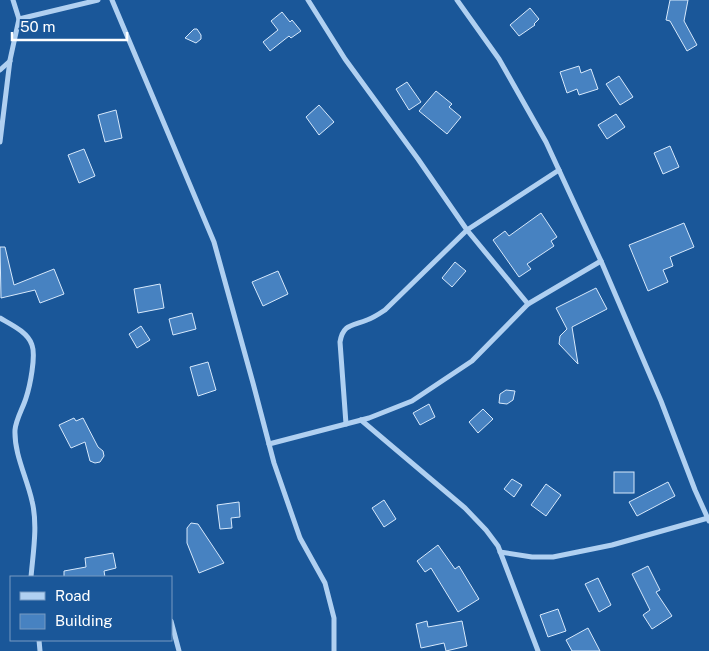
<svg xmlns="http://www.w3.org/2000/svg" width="709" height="651" viewBox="0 0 709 651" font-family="'Public Sans',sans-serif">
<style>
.building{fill:#4782c1;stroke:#d7e9fc}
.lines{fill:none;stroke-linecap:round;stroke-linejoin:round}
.street{stroke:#b0d0f1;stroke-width:5}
</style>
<rect width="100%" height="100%" fill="#1a5799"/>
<!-- building -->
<g class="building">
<path d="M670 0H688L684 21 697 45 687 51 670 21 666 20Z"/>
<path d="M530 8 539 19 534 24 535 25 519 36 510 25Z"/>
<path d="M282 12 290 22 292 20 301 31 291 38 289 36 270 51 263 42 278 30 271 21Z"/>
<path d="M194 29H197L201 35V39L196 43 185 38Z"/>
<path d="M579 66 581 73 591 69 598 89 579 95 577 89 567 93 560 72Z"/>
<path d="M619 76 633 97 620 105 606 84Z"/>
<path d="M407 82 421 102 409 110 396 89Z"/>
<path d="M436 91 452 104 449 107 461 117 447 134 419 111Z"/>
<path d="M319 105 334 122 319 135 306 117Z"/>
<path d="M116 110 122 138 105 142 98 115Z"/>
<path d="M616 114 625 127 607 139 598 125Z"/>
<path d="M670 146 679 167 663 174 654 153Z"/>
<path d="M84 149 95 176 79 183 68 155Z"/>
<path d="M541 213 557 237 551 241 554 246 527 264 531 269 519 277 493 240 505 231 509 236Z"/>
<path d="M684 223 694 247 670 257 673 266 663 270 668 282 648 291 629 245Z"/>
<path d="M0 247H5L14 285 54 269 64 294 40 303 35 290 1 298Z"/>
<path d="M455 262 466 271 452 287 442 278Z"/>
<path d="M278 271 288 294 263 306 252 282Z"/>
<path d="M160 284 164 308 138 313 134 289Z"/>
<path d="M596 288 607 309 572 327 578 364 559 344 560 336 567 329 556 308Z"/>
<path d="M192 313 196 329 173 335 169 319Z"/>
<path d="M141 326 150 340 137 348 129 334Z"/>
<path d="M208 362 216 390 198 396 190 367Z"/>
<path d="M506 390 515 391 513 400 507 404 499 403 500 394Z"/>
<path d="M429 404 435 417 420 425 413 413Z"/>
<path d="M483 409 493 419 478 433 469 422Z"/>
<path d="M74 418 76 421 83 418 98 447 103 451 104 456 100 462 95 463 90 461 85 442 71 448 59 425Z"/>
<rect x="614" y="472" width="20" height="21"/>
<path d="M512 479 522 485 514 497 504 489Z"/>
<path d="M668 482 675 496 637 516 629 502Z"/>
<path d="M546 484 561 495 546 516 531 505Z"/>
<path d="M384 500 396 519 384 527 372 508Z"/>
<path d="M239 502 240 517 231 518 232 528 220 529 217 505Z"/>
<path d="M191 523 198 524 224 563 199 573 187 543V528Z"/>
<path d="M438 545 455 569 459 566 479 599 458 612 431 568 425 572 417 561Z"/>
<path d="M113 553 116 568 104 571 105 577H64V571L86 567 85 558Z"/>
<path d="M648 566 660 590 656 592 672 616 652 629 643 615 650 610 632 574Z"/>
<path d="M598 578 611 605 599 612 585 584Z"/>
<path d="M558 609 566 631 548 637 540 615Z"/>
<path d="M427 621 428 627 462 621 467 646 446 651 444 643 421 648 416 624Z"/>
<path d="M588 628 600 651H572L566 640Z"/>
</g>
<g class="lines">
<!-- street -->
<g class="street">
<path d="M112 0 214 242 253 383 274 463 300 538 325 583 334 618V651"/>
<path d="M308 0 345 59 418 159 467 230 528 304 601 261"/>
<path d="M457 0 499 59 546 142 601 261 661 401 695 490 709 521"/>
<path d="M19 19 98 0"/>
<path d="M0 70 10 61"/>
<path d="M0 142 10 60 19 19 13 0"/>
<path d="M0 318C10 324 28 332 32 345 36 356 30 386 26 398 23 408 16 419 15 430 14 454 27 478 32 501 38 525 33 553 31 577"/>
<path d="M361 420 465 508 486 530 498 546 538 651"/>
<path d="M346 424 340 342C343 324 352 326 367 320 373 318 379 314 385 310L467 230 559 170"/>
<path d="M269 444 369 418 412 401 472 361 528 304"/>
<path d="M500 552 532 557H553L612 545 708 518"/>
<path d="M171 621 179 651"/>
<path d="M39 640 40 651"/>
</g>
</g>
<!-- legend -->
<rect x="10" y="576" width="162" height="65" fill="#1a5799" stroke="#769ac2"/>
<rect x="20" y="592" width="25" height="8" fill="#b0d0f1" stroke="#769ac2"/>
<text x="55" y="601" font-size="15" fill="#ffffff">Road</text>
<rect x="20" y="614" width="25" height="15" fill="#4782c1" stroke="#769ac2"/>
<text x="55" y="626" font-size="15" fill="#ffffff">Building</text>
<!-- scale -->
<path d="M12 32v8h115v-8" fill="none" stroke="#ffffff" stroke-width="2.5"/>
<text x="20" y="32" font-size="15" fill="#ffffff" stroke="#1a5799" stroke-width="4" paint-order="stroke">50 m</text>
</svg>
